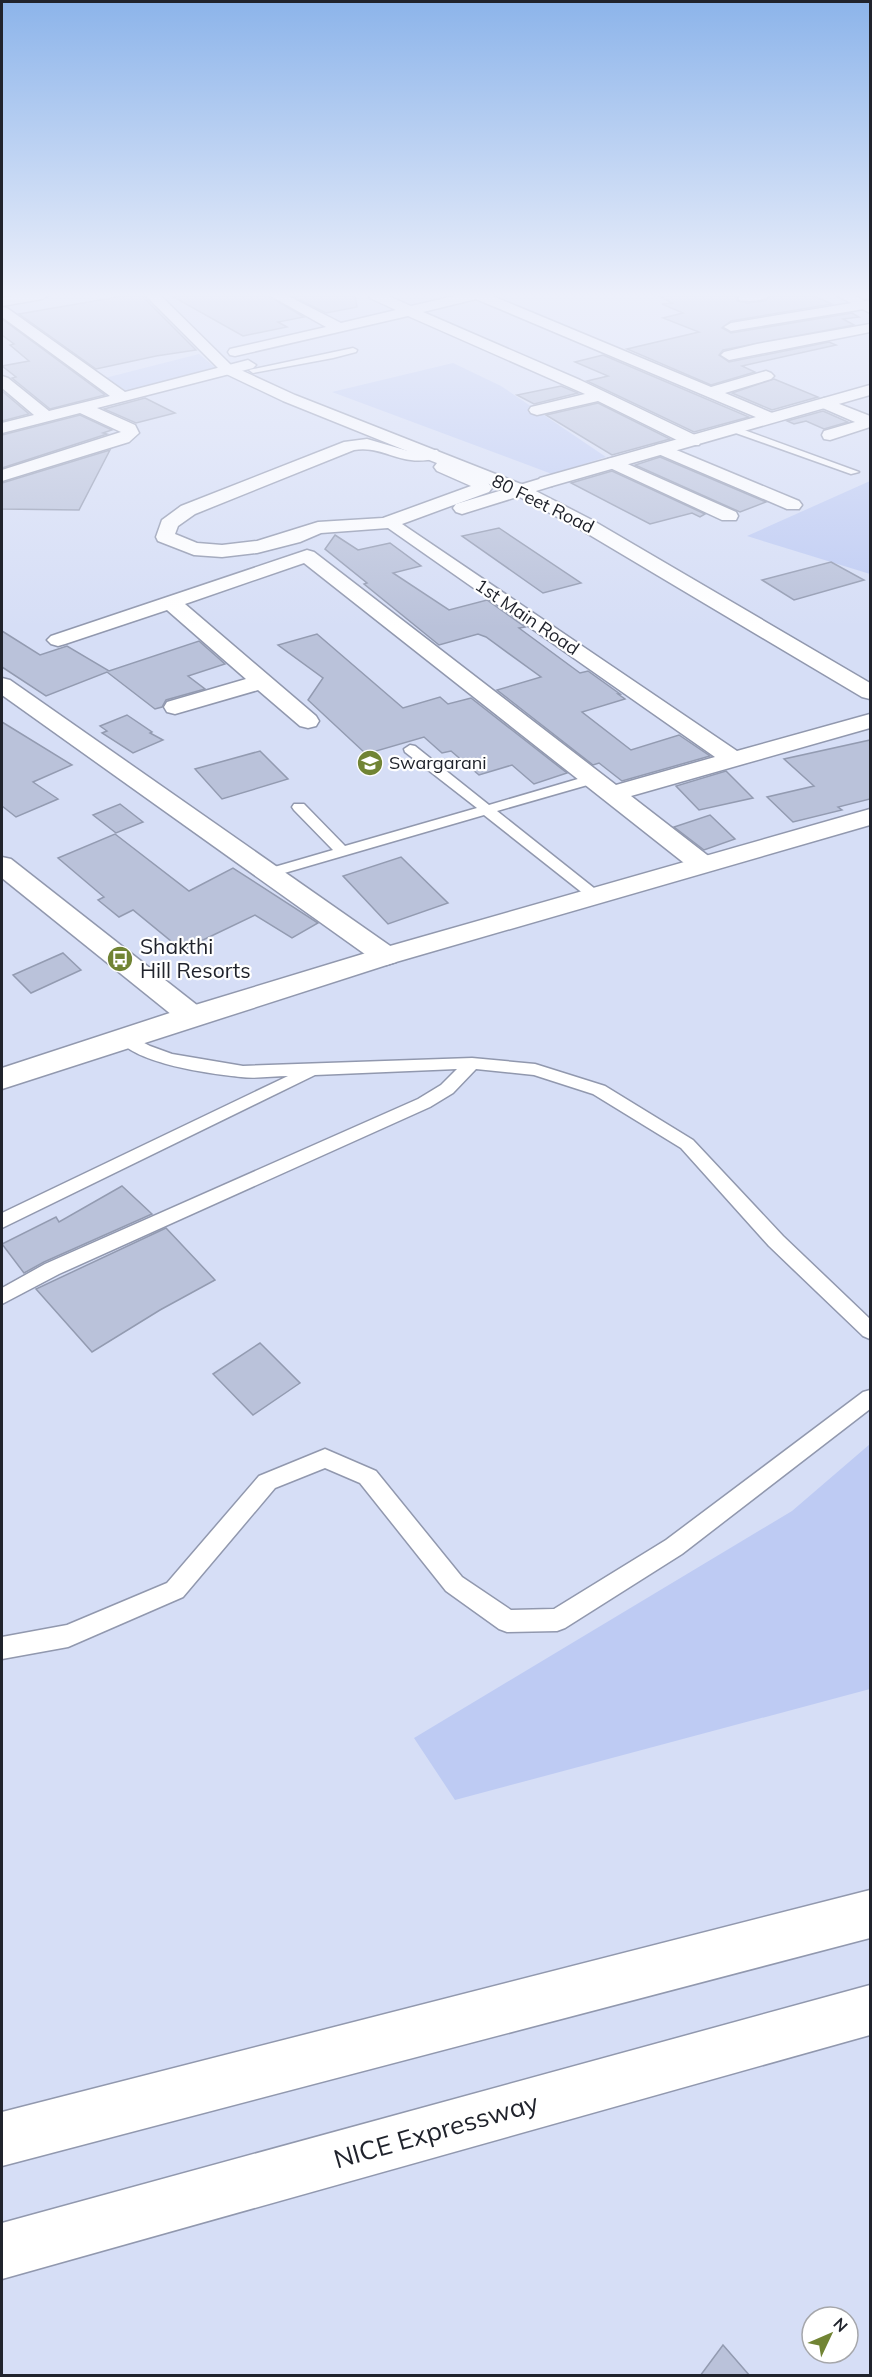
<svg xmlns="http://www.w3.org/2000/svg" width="872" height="2377" viewBox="0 0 872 2377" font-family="Mulish,sans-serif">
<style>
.green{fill:#becbf3}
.building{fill:#bac2da;stroke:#939bb1;stroke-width:1.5}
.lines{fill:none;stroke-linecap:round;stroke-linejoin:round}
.lane-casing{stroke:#9198ae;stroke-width:3}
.street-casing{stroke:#9198ae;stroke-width:3}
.secondary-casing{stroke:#9198ae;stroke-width:3}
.highway-casing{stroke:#9198ae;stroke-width:3}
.lane{fill:#fff;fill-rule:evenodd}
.street{fill:#fff;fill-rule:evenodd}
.secondary{fill:#fff;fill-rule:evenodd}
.highway{fill:#fff;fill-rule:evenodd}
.labels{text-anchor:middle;stroke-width:4.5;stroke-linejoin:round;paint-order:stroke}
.far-street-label{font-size:18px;fill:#20232c;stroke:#fff}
.far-poi-label{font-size:18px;fill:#20232c;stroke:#fff;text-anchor:start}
.poi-label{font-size:21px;fill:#20232c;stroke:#fff;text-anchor:start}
.near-street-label{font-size:26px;fill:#20232c;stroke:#fff}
</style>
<rect width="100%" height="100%" fill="#d6def6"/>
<!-- green -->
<g class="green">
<path d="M199 354 218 370 130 393 105 378Z"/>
<path d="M453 363 501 386 606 457 552 474 332 392Z"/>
<path d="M870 481V574L747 536Z"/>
<path d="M870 1444V1689L455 1800 414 1738 792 1511Z"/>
</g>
<!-- building -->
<g class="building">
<path d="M129 295H141L196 350 156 356 96 369 19 314Z"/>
<path d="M170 295H267L304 317 278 322 287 327 243 336Z"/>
<path d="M290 295H355L357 307 326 313Z"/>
<path d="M657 295H737V301L747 303 765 301 772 295H812L832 304 731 321 722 328 731 333 852 313 859 317 843 319 854 325 723 350 719 355 729 362 829 342 836 345 742 366 755 372 711 385 627 349 699 332 663 318 683 313 662 304 672 303Z"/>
<path d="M2 319 105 395 50 409 12 378 16 377 2 366 29 361 10 345 14 344 2 335Z"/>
<path d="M603 355 749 417 694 432 587 381 608 376 575 362Z"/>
<path d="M774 379 818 397 772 410 732 393Z"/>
<path d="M561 386 578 393 534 404 517 395Z"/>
<path d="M2 391 29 414 2 421Z"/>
<path d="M145 398 175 413 136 423 104 409Z"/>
<path d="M598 403 670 439 612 455 546 415Z"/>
<path d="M823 411 848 422 824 429 806 421 794 424 787 421Z"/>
<path d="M80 415 112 430 103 433 107 434 2 468V435Z"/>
<path d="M110 450 79 510 2 509V483Z"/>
<path d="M660 457 766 502 740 512 635 465Z"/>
<path d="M612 471 705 514 700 517 692 513 650 524 571 483Z"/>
<path d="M499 528 581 583 543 593 462 536Z"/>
<path d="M335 535 358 550 390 543 421 566 393 573 449 610 487 600 525 627 519 628 580 673 588 671 620 694H618L625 699 582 712 631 750 679 735 710 756 622 781 599 763 593 765 497 690 541 677 486 637 478 634 439 645 364 584 367 583 325 549Z"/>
<path d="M831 562 864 580 794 600 762 580Z"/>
<path d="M2 631 40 655 67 646 109 671 199 641 225 664 188 676 205 689 166 700 162 707 155 709 107 672 46 696 2 667Z"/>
<path d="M317 634 403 708 440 697 448 704 471 698 567 773 534 784 512 765 479 775 451 751 442 753 424 737 366 754 308 700 323 678 278 645Z"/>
<path d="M127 715 152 732 150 733 163 740 133 753 102 733 107 731 100 726Z"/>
<path d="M2 722 72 765 33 782 58 799 16 817 2 806Z"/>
<path d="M870 740V799L838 807 842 810 793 822 767 797 814 786 784 759Z"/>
<path d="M260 751 288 779 222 799 195 769Z"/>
<path d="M726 771 753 798 699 810 676 786Z"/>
<path d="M120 804 143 822 116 833 93 815Z"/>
<path d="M710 815 735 839 704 850 674 827Z"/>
<path d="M115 834 189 891 233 868 318 923 292 938 255 915 182 950 133 910 119 917 98 900 104 897 58 858Z"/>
<path d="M401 857 448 903 388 924 343 876Z"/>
<path d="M63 953 81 970 31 993 13 975Z"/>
<path d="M122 1186 152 1214 44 1262 24 1273 2 1244 56 1217 59 1222Z"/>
<path d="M166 1228 215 1280 160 1310 92 1352 36 1289Z"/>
<path d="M260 1343 300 1383 253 1415 213 1374Z"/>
<path d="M723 2345 750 2376H700Z"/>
</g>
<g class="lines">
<!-- lane casing -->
<g class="lane-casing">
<g id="lane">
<path d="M353 348 357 350 356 352 333 358 253 373 249 370Z"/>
<path d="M730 427H736L859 472 851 474 730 431Z"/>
<path d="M410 745 415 746 489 805 588 776H598L600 779 598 782 497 811 599 892 601 895 599 898H589L484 815 274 876H264L262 873 264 870 333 850 294 810 292 807 294 804H304L345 846 477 808 405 752 404 749Z"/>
<path d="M125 1033 150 1046 172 1054 243 1066 472 1058 535 1064 605 1086 693 1140 783 1236 870 1319V1339L863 1336 769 1246 681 1148 593 1094 534 1075 476 1069 453 1093 430 1107 59 1274 2 1304V1288L45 1264 418 1099 441 1085 457 1069 315 1075 2 1228V1213L288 1076C273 1076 256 1079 241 1077 211 1074 135 1064 117 1038L119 1034Z"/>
<path d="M870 1390V1409L682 1554 565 1628 557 1631 507 1632 499 1629 446 1591 360 1483 325 1468 275 1488 183 1597 68 1647 2 1659V1637L67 1625 167 1583 259 1476 325 1449 376 1471 462 1577 511 1610 554 1609 666 1540 863 1392Z"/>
</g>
</g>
<!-- street casing -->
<g class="street-casing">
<g id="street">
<path d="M20 295H49L42 299 2 306V298Z"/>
<path d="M269 295H286L341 323 396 310 370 298 368 295H386L411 306 459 295H490L711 387 766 371 771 373 774 376 771 379 725 393 777 415 779 418 777 421H765L476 299 423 312 580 380 699 437 701 441 699 445H687L598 401 537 415 531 413 529 410 531 407 585 394 408 316 235 356 230 355 228 352 230 349 326 327Z"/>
<path d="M739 295H770C764 301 748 302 739 300Z"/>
<path d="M870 300V308L731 331 724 327 731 323Z"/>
<path d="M2 307 7 308 125 392 248 360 256 365 253 368 97 408 135 425 139 433 129 442 2 481V470L121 432 80 413 2 433V423L34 415 2 388V376L8 378 49 411 110 396 2 317Z"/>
<path d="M870 324V332L729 360 721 355 724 352 757 344Z"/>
<path d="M824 398 870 416V427L830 440 824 439 822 435 824 431 855 422 818 406 816 403Z"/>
<path d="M367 439 408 451 437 450 440 454 437 458C400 468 385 445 354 450L195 514 178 526 175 534 197 543 222 545 257 541 318 522 383 518 471 486 437 471 434 467 437 463C450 460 486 476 492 488L489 492 402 524 737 751 870 714V728L631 796 711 858 715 864 711 870 702 872 693 870 304 563 185 604 316 716 319 721 316 726 308 728 300 726 258 690 175 714 167 712 164 707 167 702 246 679 167 610 65 644 58 646 51 644 47 640 51 636 307 550 314 552 616 785 715 757 388 528 321 533 300 542 257 553 222 557 194 555 158 541 156 537 162 520 181 506 344 442Z"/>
<path d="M662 444 799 501 802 505 799 509H787L656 453 653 449 656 445Z"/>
<path d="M614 458 736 512 738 516 736 520H722L608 467 605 463 608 459Z"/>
<path d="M546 477 552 478 555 482 552 486 462 514 456 512 453 508 456 504Z"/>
<path d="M2 678 10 680 396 950 400 956 396 962 386 965 376 962 2 695Z"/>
<path d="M2 857 11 859 202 1009 207 1016 202 1023 192 1025 182 1023 2 878Z"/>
</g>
</g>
<!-- secondary casing -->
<g class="secondary-casing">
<g id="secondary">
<path d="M145 295H160L232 366 295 395 526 486 592 520 870 683V699L862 697 578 528 514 494 283 401 222 372Z"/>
<path d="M836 295H853L870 304V313Z"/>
<path d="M870 385V395L552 486H540L537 482 540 478Z"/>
<path d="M870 809V825L396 962 2 1089V1068L182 1009 376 950Z"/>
</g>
</g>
<!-- highway casing -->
<g class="highway-casing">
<g id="highway">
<path d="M870 1890V1938L2 2166V2112Z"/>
<path d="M870 1985V2035L2 2279V2223Z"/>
</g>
</g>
<!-- lane -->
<use href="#lane" class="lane"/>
<!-- street -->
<use href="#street" class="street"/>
<!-- secondary -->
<use href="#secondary" class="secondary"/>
<!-- highway -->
<use href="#highway" class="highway"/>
</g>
<!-- sky -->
<linearGradient id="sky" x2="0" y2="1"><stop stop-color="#8cb4ea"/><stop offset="0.47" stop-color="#edf0fb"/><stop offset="1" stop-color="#edf0fb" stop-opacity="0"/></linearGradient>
<rect width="872" height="628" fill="url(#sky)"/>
<!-- icons -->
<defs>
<g id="school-disc" transform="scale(1.35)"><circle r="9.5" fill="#718434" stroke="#fff"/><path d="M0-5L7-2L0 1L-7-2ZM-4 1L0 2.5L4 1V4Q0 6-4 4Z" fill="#fff"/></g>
<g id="bus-disc" transform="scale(1.35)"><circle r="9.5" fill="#718434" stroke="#fff"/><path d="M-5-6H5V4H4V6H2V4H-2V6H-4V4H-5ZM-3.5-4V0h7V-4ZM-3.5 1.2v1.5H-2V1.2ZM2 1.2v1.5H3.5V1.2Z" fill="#fff"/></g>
</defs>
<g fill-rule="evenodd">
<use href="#school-disc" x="370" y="763"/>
<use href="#bus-disc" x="120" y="959"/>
</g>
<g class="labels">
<!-- far-street labels -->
<g class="far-street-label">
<text transform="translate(543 504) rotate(26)" y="6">80 Feet Road</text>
<text transform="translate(527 617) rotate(34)" y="6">1st Main Road</text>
</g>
<!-- far-poi labels -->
<g class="far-poi-label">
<text x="389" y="769">Swargarani</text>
</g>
<!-- poi labels -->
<g class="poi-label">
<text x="140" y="954">Shakthi<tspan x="140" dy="24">Hill Resorts</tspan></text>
</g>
<!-- near-street labels -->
<g class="near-street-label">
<text transform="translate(436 2131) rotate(-16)" y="9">NICE Expressway</text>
</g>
</g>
<!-- border -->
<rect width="872" height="2377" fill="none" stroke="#20232c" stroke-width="6"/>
<!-- north arrow -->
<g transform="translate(830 2335) rotate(46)"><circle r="28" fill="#ffffff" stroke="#a6a7ab" stroke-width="1.5"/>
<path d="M0-4.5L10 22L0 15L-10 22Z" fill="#718434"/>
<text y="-9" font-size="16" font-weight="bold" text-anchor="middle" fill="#20232c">N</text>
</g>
</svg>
